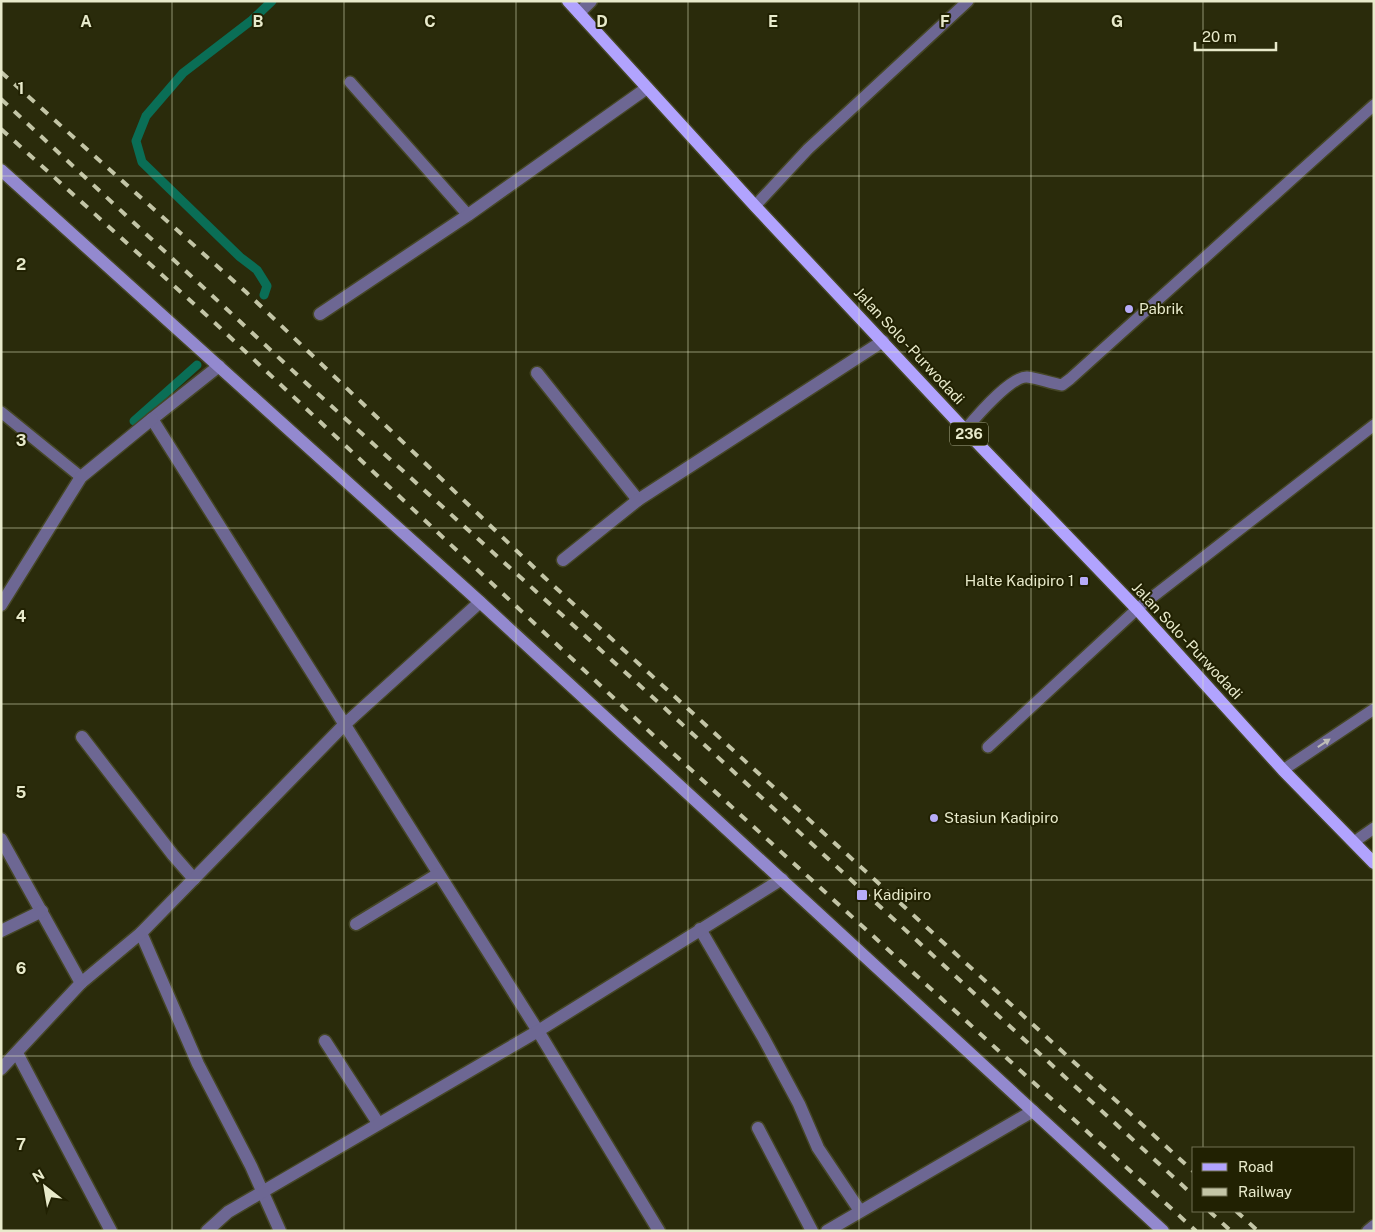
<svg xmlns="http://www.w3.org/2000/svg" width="1375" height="1232" viewBox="0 0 1375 1232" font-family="'Public Sans',sans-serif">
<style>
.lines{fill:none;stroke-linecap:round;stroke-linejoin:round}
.stream{stroke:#0a6e56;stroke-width:9}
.lane-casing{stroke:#454626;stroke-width:14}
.street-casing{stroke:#454626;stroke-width:15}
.secondary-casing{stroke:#454626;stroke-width:15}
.primary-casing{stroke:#454626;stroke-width:15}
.lane{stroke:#6d6793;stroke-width:11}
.street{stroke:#6d6793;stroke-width:12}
.secondary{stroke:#9389cf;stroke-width:12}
.primary{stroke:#b1a3fe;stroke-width:12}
.rail{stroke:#c3c5a6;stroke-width:4;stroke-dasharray:9 9;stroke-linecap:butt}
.oneway{fill:#bdbcb7}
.grid{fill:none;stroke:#e8eacb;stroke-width:1;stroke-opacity:0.55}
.poi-dot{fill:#b6abf8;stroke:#212102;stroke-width:2}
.labels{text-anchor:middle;stroke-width:4;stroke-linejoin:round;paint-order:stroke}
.shield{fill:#212102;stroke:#acae8f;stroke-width:1}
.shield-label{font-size:14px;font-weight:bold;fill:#e8eacb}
.poi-label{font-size:15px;fill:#e8eacb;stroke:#212102;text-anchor:start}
.street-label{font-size:15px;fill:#e8eacb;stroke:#212102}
.grid-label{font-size:16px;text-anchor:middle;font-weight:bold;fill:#e8eacb;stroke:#212102;stroke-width:4;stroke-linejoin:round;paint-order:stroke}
</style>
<rect width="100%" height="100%" fill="#2a2b0b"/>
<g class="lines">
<!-- stream -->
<g class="stream">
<path d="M264 295 267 286 257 270 240 257 142 162 136 141 146 116 183 73 252 20 272 1"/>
<path d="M134 421 197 365"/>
</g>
<!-- lane casing -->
<g class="lane-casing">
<g id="lane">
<path d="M350 82 468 215"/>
<path d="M755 206 808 149 968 1"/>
<path d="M1 412 81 477"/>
<path d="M965 430C975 418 1011 376 1027 377 1038 378 1050 383 1062 385L1070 379 1374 105"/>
<path d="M988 747 1137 609 1374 425"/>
<path d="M1283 770 1374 709"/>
<path d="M1354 842 1374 828"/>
</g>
</g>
<!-- street casing -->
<g class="street-casing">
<g id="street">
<path d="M579 13 591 1"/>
<path d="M320 314 468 215 647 88"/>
<path d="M219 366 152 419 538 1031 659 1231"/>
<path d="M537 373 638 500"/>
<path d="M563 560 638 500 883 341"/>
<path d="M1 605 81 477 152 419"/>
<path d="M82 737 173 855 194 879"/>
<path d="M1 839 81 983"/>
<path d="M356 924 438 874"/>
<path d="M700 929 763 1037 799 1104 818 1148 860 1211"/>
<path d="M1 931 42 911"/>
<path d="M141 933 198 1064 251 1166 280 1231"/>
<path d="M325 1041 378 1123"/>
<path d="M17 1053 111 1231"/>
<path d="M1 1069 81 983 141 933 344 725 480 602"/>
<path d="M758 1128 812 1231"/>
<path d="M207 1231 228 1212 538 1031 782 879"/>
<path d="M827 1231 1033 1111"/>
<path d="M1368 1231 1374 1226"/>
</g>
</g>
<!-- secondary casing -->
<g class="secondary-casing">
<path id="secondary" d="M1 170 480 602 1163 1231"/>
</g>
<!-- primary casing -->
<g class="primary-casing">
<path id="primary" d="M568 1 755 206 965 430 1137 609 1283 770 1374 863"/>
</g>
<!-- lane -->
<use href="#lane" class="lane"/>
<!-- street -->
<use href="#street" class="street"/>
<!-- secondary -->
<use href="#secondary" class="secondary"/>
<!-- primary -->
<use href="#primary" class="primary"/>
<!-- rail -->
<g class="rail">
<path d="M1 72 246 292 544 577 1194 1172"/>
<path d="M1 99 306 383 658 702 1194 1196"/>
<path d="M1 129 215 323 652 734 1196 1231"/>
<path d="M1209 1211 1231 1231"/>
<path d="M1236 1211 1258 1231"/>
</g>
</g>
<!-- one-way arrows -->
<defs><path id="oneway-solid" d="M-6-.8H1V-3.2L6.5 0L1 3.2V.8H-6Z" transform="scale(1.25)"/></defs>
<use class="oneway" href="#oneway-solid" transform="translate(1324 743) rotate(-34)"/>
<!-- grid -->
<path class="grid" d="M172 1V1231M344 1V1231M516 1V1231M688 1V1231M859 1V1231M1031 1V1231M1203 1V1148M1 176H1374M1 352H1374M1 528H1374M1 704H1374M1 880H1374M1 1056H1374M1203 1211V1231"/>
<!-- markers -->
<g class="poi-dot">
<circle cx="1129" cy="309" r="5"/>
<rect x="1079" y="576" width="10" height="10" rx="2.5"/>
<circle cx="934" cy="818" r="5"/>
<rect x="856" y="889" width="12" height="12" rx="2.5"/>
</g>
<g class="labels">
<!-- shield labels -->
<rect class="shield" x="950" y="422.5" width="38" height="23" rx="4"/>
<g class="shield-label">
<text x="969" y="439">236</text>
</g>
<!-- poi labels -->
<g class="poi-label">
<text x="1139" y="314">Pabrik</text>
<text x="1074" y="586" text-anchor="end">Halte Kadipiro 1</text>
<text x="944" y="823">Stasiun Kadipiro</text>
<text x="873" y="900">Kadipiro</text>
</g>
<!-- street labels -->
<g class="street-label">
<text transform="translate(909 346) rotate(47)" y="5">Jalan Solo - Purwodadi</text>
<text transform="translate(1187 641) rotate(47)" y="5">Jalan Solo - Purwodadi</text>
</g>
</g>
<g class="grid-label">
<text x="86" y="27">A</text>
<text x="258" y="27">B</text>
<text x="430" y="27">C</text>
<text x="602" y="27">D</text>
<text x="773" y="27">E</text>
<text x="945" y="27">F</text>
<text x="1117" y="27">G</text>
<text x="21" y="94">1</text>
<text x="21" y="270">2</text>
<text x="21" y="446">3</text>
<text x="21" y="622">4</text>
<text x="21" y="798">5</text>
<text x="21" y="974">6</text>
<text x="21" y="1150">7</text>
</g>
<!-- border -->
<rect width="1375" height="1232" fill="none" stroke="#e8eacb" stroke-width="5"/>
<!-- legend -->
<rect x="1192" y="1147" width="162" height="65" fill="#212102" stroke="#717152"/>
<rect x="1202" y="1163" width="25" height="8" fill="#b1a3fe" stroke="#717152"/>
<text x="1238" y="1172" font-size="15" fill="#e8eacb">Road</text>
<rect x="1202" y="1188" width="25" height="8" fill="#c3c5a6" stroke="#717152"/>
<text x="1238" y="1197" font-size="15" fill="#e8eacb">Railway</text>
<!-- north arrow -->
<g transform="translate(45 1187) rotate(329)" stroke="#212102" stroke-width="4" paint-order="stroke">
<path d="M0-4L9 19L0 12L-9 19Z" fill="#e8eacb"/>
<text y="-8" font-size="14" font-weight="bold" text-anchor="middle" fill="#e8eacb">N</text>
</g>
<!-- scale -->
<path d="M1195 42v8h81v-8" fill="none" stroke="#e8eacb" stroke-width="2.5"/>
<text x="1202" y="42" font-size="15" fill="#e8eacb" stroke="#212102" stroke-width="4" paint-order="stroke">20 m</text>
</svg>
